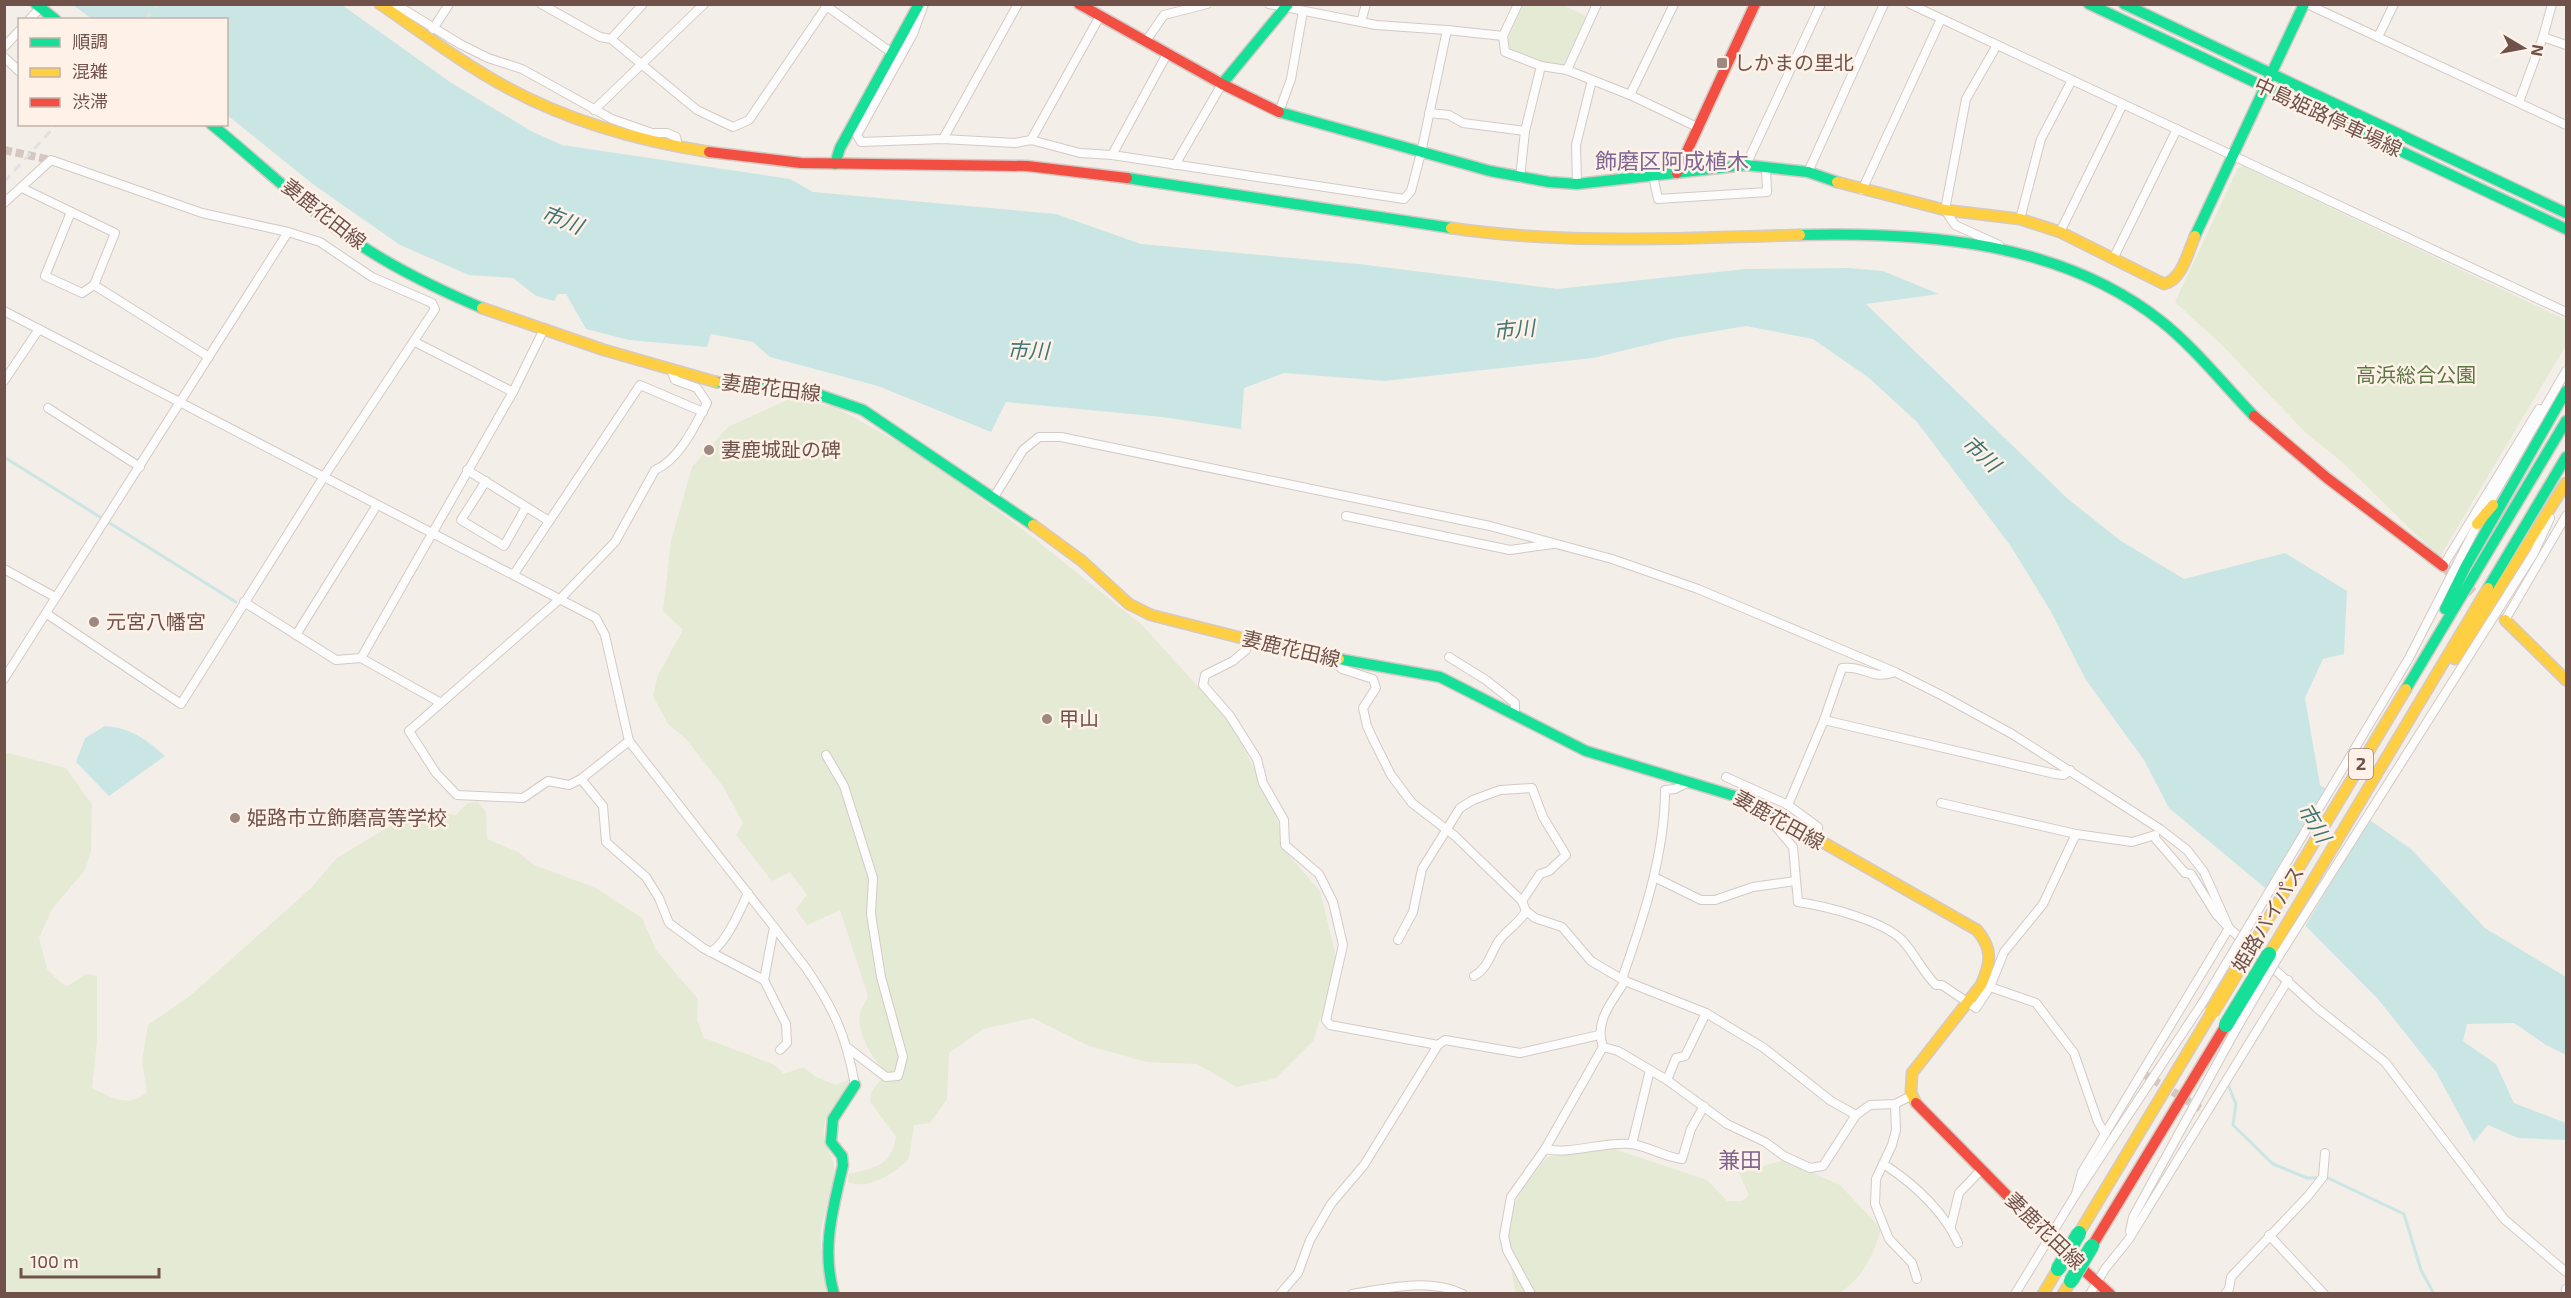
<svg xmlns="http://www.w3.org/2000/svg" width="2571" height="1298" viewBox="0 0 2571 1298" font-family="'Exo 2','Noto Sans JP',sans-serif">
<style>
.green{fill:#e4ead3}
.water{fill:#cae6e4}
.pier{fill:#f4eee8}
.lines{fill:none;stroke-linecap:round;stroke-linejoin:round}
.stream{stroke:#cae6e4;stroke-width:3}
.street-tunnel{stroke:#d3c7c0;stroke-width:8;stroke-dasharray:8 4;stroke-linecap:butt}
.secondary-tunnel{stroke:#d3c7c0;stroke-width:10;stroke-dasharray:10 5;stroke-linecap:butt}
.street-casing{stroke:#d3cac5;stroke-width:10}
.fast-casing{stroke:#d4c9c4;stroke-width:13}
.slow-casing{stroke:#d4c9c4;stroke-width:13}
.jam-casing{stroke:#d4c9c4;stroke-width:13}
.street{stroke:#fdfcfc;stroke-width:8}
.fast{stroke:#16e098;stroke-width:10}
.slow{stroke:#ffcf43;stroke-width:10}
.jam{stroke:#f24e42;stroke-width:10}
.rail{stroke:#e3e0e4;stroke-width:3;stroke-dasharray:9 6;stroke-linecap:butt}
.street-bridge-casing{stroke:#d3cac5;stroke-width:10;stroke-linecap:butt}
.fast-bridge-casing{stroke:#d3c9c5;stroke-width:16;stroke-linecap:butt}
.slow-bridge-casing{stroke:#d3c9c5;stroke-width:16;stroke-linecap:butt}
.street-bridge{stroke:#fdfcfc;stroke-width:8}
.fast-bridge{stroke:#16e098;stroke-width:14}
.slow-bridge{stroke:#ffcf43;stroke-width:14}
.poi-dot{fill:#9e8981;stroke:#fef2e8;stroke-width:2}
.labels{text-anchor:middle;stroke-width:5;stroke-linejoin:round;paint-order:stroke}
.shield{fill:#fef2e8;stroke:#9b8279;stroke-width:1.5}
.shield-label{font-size:18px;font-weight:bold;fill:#70524a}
.poi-label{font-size:20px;fill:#70524a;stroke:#fef2e8;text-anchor:start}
.street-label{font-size:20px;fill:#70524a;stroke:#fef2e8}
.park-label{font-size:20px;fill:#5b7643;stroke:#fef2e8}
.water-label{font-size:21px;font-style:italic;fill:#407676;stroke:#fef2e8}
.quarter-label{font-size:22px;fill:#7d6694;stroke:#fef2e8}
</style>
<rect width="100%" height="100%" fill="#f4eee8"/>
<!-- green -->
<g class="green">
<path d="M1523 5H1563L1586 16 1564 64 1559 66 1511 52 1508 38Z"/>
<path d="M2243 166 2566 320V345L2441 555 2436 554 2342 462 2305 432 2221 344 2175 302 2238 168Z"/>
<path d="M789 399 835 407 923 456 1026 532 1142 625 1232 724 1273 807 1287 853 1320 891 1338 965 1313 1041 1276 1078 1237 1087 1197 1064 1147 1062 1089 1046 1033 1018 983 1029 949 1053 947 1099 930 1123 914 1125 909 1159C895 1172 869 1191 848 1182L849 1174C875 1168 891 1166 896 1137L870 1101 872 1091 886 1073C873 1060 856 1032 860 1013 861 1008 866 1002 868 996L840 910 807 925 796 909 807 895 790 872 772 881 736 835 743 823 723 786 685 738 668 724 653 696 658 675 683 630 663 611 671 541 692 467 728 427Z"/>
<path d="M4 752 66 768 92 805 91 851 85 870 52 909 39 938 47 969 61 983 68 986 86 974 97 976V1041L92 1088C111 1097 129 1109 147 1092L142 1061 148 1025 190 996 310 889 337 858 405 817 434 812 456 815 466 804 477 801 486 812 487 839 518 852 534 865 596 888 642 918 656 950 698 999 697 1020 704 1038 775 1065 784 1074 803 1067 816 1077 836 1085 849 1079C847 1096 829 1106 825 1123 819 1143 833 1151 834 1167 836 1190 824 1208 821 1230 818 1250 828 1274 834 1293H5Z"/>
<path d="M1614 1149 1707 1180 1727 1201H1742L1749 1195 1737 1169 1760 1167 1784 1160 1840 1185 1881 1229C1873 1256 1863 1278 1839 1293L1516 1294C1506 1247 1501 1214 1533 1175 1538 1169 1543 1160 1549 1157 1569 1149 1593 1149 1614 1149Z"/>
</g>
<!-- water -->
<g class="water">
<path d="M73 5H342L450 82 531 131 562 145 790 179 813 192 1056 214 1141 244 1358 264 1557 289 1745 269 1848 268 1883 271 1939 294 1866 304 2068 499 2121 541 2184 579 2285 553 2347 591 2344 654 2323 659 2305 698 2320 785 2411 849 2485 928 2566 977V1055L2546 1045 2514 1023 2467 1024 2463 1041 2496 1064 2514 1103 2566 1123V1140L2518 1138 2488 1125 2474 1142 2436 1072 2378 999 2282 902 2169 808 2144 760 2086 680 2050 610 2010 545 1917 422 1869 378 1813 339 1746 326 1675 338 1593 358 1384 381 1284 373 1244 388 1241 429 1162 417 1006 402 991 432 878 386 770 357 753 342 711 334 707 347 629 340 586 329 566 294H558L554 301 536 296 513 278 469 275 400 245 314 185 227 115 226 20 92 19Z"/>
<path d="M105 726C131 728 146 739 165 756L109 796 76 762 85 738Z"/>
</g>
<!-- pier -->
<path class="pier" d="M2327 786 2370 817 2304 928 2264 892Z"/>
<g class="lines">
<!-- stream -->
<g class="stream">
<path d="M4 457 236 602"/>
<path d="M2229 1087 2236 1104 2233 1125 2273 1164 2307 1178H2328L2404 1214 2421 1270 2434 1294"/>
</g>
<!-- street-tunnel -->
<g class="street-tunnel">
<path d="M4 150 51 160"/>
<path d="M2142 1073 2206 1112"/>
</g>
<!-- secondary-tunnel -->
<path class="secondary-tunnel" d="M2443 566 2485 603"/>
<!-- street casing -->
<g class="street-casing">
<g id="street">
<path d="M395 4 460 44 488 58 522 69 612 119 652 133H667L676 137 678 146"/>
<path d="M541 4 600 37 611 39 697 110 733 127 749 120 828 4"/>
<path d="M924 4 913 34 857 135 861 142 943 139 1015 143 1031 140 1080 153 1112 155 1404 199 1411 191 1421 153 1447 30 1376 25 1269 4"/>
<path d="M1518 4 1503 36 1505 52 1541 66 1567 70 1630 95 1697 127"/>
<path d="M1910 4 2566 312"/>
<path d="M2307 4 2566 125"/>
<path d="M825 5 892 53"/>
<path d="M29 20 40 8"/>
<path d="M1361 22 1366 4"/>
<path d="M433 29 449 4"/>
<path d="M1447 30 1503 36"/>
<path d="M2378 37 2394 4"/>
<path d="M2543 37 2566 45"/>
<path d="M611 39 643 4"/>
<path d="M1146 41 1164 15 1207 4"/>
<path d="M1997 45 1966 99 1945 210 1955 225 1999 245"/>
<path d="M4 47 20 30"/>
<path d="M4 57 20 72"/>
<path d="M1567 70 1597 4"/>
<path d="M1630 95 1674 4"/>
<path d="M2519 102 2543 37 2552 4"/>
<path d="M594 110 704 4"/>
<path d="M1279 112 1291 79 1303 11"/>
<path d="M1429 113 1449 115 1463 123 1525 131"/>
<path d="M943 139 1018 4"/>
<path d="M1031 140 1100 16"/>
<path d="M1112 155 1167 54"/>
<path d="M1175 165 1222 84"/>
<path d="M1746 165 1821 4"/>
<path d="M1808 172 1884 4"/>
<path d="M1653 176 1658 199 1767 192 1766 167"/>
<path d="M1520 178 1525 131 1541 66"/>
<path d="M1577 184 1576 145 1592 80"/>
<path d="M22 188 115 233 94 285"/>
<path d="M1862 190 1941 19"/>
<path d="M4 203 51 160 202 213 288 232 320 242 372 277 432 303 435 309 323 478 181 704 47 614"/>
<path d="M71 212 45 276 82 293 94 285 209 357"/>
<path d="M2020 219 2041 139 2072 80"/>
<path d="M2060 232 2123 104"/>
<path d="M2114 257 2177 129"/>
<path d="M4 311 596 618 605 635 629 741 806 968C834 1009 846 1035 855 1085"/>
<path d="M415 342 513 392"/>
<path d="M4 381 39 329"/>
<path d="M48 408 140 467"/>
<path d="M467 470 549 521"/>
<path d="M486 481 461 520 504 546 526 507"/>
<path d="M994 497 1023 450 1039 437H1061L1490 526 1612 559 1698 589 1767 618 1895 672 1943 696 2012 734 2160 829 2187 850 2204 872 2229 928 2082 1172 2076 1194"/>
<path d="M2487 507 2566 371"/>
<path d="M1346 516 1510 550 1553 544"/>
<path d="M2443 566 2539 409"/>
<path d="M4 569 55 597"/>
<path d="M514 574 640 385 703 412"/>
<path d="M244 602 336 660 361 658 513 392 543 331"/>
<path d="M2505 620 2566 516"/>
<path d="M296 635 377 505"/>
<path d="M1247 640 1246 650 1233 661 1205 675 1203 685 1230 716 1257 759 1263 783 1284 820 1285 845 1319 874 1333 902 1343 945 1326 1020 1330 1025 1438 1045 1445 1040 1520 1053 1599 1035"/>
<path d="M1449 657 1486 680 1515 703V714"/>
<path d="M361 658 441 703"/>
<path d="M1329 658 1342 669 1373 679 1376 688 1363 708 1367 726 1373 739 1391 775 1412 803 1455 836 1522 901 1526 911 1535 918 1562 927 1591 961 1625 981 1706 1013 1764 1048 1831 1101 1856 1115"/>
<path d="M4 679 288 232"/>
<path d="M1824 720 2055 774 2064 775 2070 770"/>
<path d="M629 741 581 779 569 785 548 781 523 798 457 795 436 773 409 731 561 598 615 542 655 470C679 460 695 426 707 403L697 388 675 380 671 370"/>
<path d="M826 755 844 786 873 878 871 914 881 977 903 1057 898 1076 886 1077 848 1048"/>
<path d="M1726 777 1788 805"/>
<path d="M581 779 603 806 606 842 646 877 659 898 669 923 703 948 764 980 786 1024 787 1043 780 1050"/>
<path d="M1941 803 2076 834"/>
<path d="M1770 812 1777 828 1793 847 1798 902C1825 906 1882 920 1902 940 1915 954 1922 971 1936 985H1942L1976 1008 1990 987 2004 952 2043 904 2076 834 2132 842 2155 835"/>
<path d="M2154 837 2185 873 2191 874 2216 914 2229 928 2318 1009 2385 1062 2504 1219 2566 1272"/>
<path d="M1819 842 1818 827 1788 805 1824 720 1842 668C1865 665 1871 681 1895 672"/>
<path d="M1654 877 1701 900H1715L1753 887 1795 881"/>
<path d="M2245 932 2409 658 2478 523"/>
<path d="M1398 940 1413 912 1422 869 1460 808 1473 800 1500 790 1532 788 1543 817 1566 855 1549 871 1540 874 1522 901"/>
<path d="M710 952C725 946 741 909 748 893"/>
<path d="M2277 959 2534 553 2550 518"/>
<path d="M1474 976C1488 968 1490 955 1498 942 1506 930 1519 924 1526 911"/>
<path d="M764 980 774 927"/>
<path d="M1990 987 2036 1003 2074 1053 2098 1122 2105 1134"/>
<path d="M1603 1047 1618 1051 1667 1080 1727 1124 1765 1142 1784 1156 1810 1168 1823 1166 1856 1115 1870 1105 1895 1104 1911 1096"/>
<path d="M1667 1080 1676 1058 1685 1056 1706 1013"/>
<path d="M1895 1104 1896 1130 1892 1145 1876 1179 1875 1204 1889 1239 1912 1263 1917 1279"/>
<path d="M1632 1144 1650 1070"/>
<path d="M1545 1149C1570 1155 1604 1141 1631 1144 1648 1146 1664 1157 1682 1159L1691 1129 1704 1106"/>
<path d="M1888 1167C1915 1185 1945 1213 1958 1243"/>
<path d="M1951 1226 1959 1193 1982 1169"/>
<path d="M2130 1231 2133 1217 2234 1033"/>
<path d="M2269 1235 2324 1294"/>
<path d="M1280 1294 1298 1273 1310 1240 1331 1204 1364 1165 1438 1045"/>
<path d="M1352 1294C1387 1288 1429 1278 1463 1294"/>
<path d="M1531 1294 1507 1250 1504 1236 1511 1197 1545 1149 1603 1047C1594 1021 1612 1002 1625 981L1623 976C1644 916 1665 853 1665 790L1675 789 1689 782"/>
<path d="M2015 1294 2076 1194 2203 1002"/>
<path d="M2090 1294 2105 1269 2129 1239 2288 980"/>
<path d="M2225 1294 2229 1289 2231 1277 2308 1196 2323 1177 2325 1153"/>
<path d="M2566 1294V1289"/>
</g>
</g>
<!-- fast casing -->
<g class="fast-casing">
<g id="fast">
<path d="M36 4 56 20"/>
<path d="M2089 4 2566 229"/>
<path d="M2124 4 2566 213"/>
<path d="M1222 84 1288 4"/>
<path d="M1279 112 1490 171 1549 182 1577 184 1746 165 1808 172 1837 182"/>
<path d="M211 124C263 166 311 214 368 250 404 273 442 291 482 308"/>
<path d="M835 164 840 148 919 4"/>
<path d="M1127 178 1451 228"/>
<path d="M1800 235C1924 232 2060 241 2161 321 2193 346 2225 386 2254 416"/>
<path d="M2195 236 2304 4"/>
<path d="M716 382 820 395 863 410 1033 525"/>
<path d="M2488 588 2566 457"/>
<path d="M2445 609 2466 566 2566 391"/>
<path d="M1339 659 1440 677 1586 751 1748 800 1803 831"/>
<path d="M2406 689 2566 421"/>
<path d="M834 1294C821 1249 833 1209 843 1165L842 1156 831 1142 833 1119 855 1085"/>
</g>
</g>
<!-- slow casing -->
<g class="slow-casing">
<g id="slow">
<path d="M380 4C421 32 462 63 506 87 568 121 640 141 709 152"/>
<path d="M1837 182 1945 210 2020 219 2060 232 2164 284C2182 280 2188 252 2195 236"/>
<path d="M1451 228C1566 245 1684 238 1800 235"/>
<path d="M482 308 604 350 716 382"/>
<path d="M2477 524 2493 505"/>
<path d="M1033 525 1082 561 1129 604 1151 615 1285 649 1339 659"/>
<path d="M2505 620 2566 680"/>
<path d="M2455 659 2566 483"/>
<path d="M1803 831 1977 930C1993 949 1991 963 1981 985L1912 1073 1911 1093 1916 1103"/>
<path d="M2255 941 2406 689"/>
<path d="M2269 954 2488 588"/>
<path d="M2079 1233 2212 1012"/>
<path d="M2043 1294 2058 1269"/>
<path d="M2063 1294 2071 1281"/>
</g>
</g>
<!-- jam casing -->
<g class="jam-casing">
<g id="jam">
<path d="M1079 4 1222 84 1279 112"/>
<path d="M709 152 801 163 1027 166 1127 178"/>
<path d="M1677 173 1755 4"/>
<path d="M2254 416 2327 478 2443 566"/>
<path d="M1916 1103 2056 1245 2110 1294"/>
<path d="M2092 1246 2226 1025"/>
</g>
</g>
<!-- street -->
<use href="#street" class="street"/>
<!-- fast -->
<use href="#fast" class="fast"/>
<!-- slow -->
<use href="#slow" class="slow"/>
<!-- jam -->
<use href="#jam" class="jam"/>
<!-- rail -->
<g class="rail">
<path d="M145 20 158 4"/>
<path d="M4 182 57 124"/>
</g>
<!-- street-bridge casing -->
<g class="street-bridge-casing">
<g id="street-bridge">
<path d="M2203 1002 2245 932"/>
<path d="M2234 1033 2277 959"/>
</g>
</g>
<!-- fast-bridge casing -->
<g class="fast-bridge-casing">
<g id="fast-bridge">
<path d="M2226 1025 2269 954"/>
<path d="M2058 1269 2079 1233"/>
<path d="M2071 1281 2092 1246"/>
</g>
</g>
<!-- slow-bridge casing -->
<g class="slow-bridge-casing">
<path id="slow-bridge" d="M2212 1012 2255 941"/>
</g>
<!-- street-bridge -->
<use href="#street-bridge" class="street-bridge"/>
<!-- fast-bridge -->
<use href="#fast-bridge" class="fast-bridge"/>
<!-- slow-bridge -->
<use href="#slow-bridge" class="slow-bridge"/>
</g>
<!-- markers -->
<g class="poi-dot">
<rect x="1716" y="57" width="12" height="12" rx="3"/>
<circle cx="709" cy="450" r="6"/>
<circle cx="94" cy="622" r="6"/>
<circle cx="1047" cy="719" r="6"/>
<circle cx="235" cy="818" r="6"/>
</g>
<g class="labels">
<!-- shield labels -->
<rect class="shield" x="2349" y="749" width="24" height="30" rx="4.5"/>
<g class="shield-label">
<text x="2361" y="770">2</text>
</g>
<!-- poi labels -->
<g class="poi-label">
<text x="1734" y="70">しかまの里北</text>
<text x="721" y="457">妻鹿城趾の碑</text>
<text x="106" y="629">元宮八幡宮</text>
<text x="1059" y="726">甲山</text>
<text x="247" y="825">姫路市立飾磨高等学校</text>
</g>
<!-- street labels -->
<g class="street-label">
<text transform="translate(2328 117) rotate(25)" y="7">中島姫路停車場線</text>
<text transform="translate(324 214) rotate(38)" y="7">妻鹿花田線</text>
<text transform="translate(771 388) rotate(7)" y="7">妻鹿花田線</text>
<text transform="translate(1291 649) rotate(13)" y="7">妻鹿花田線</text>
<text transform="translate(1779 820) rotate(29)" y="7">妻鹿花田線</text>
<text transform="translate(2268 919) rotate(-59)" y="7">姫路バイパス</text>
<text transform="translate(2045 1231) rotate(44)" y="7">妻鹿花田線</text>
</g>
<!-- park labels -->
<g class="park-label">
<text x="2416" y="382">高浜総合公園</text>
</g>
<!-- water labels -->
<g class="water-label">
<text transform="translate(562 220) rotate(22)" y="7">市川</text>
<text transform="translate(1514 330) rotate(-5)" y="7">市川</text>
<text transform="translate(1028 351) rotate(1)" y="7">市川</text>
<text transform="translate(1981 454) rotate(43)" y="7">市川</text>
<text transform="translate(2314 823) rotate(59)" y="7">市川</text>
</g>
<!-- quarter labels -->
<g class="quarter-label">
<text x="1672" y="169">飾磨区阿成植木</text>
<text x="1740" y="1168">兼田</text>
</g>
</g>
<!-- border -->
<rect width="2571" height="1298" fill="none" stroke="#70524a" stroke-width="12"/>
<!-- legend -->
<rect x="18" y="18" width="210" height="108" fill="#fef2e8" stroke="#c5b2a9" stroke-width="1.5"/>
<rect x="30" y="38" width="30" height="9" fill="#16e098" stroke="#c5b2a9" stroke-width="1.5"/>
<text x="72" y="48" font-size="18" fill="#70524a">順調</text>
<rect x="30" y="68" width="30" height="9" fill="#ffcf43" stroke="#c5b2a9" stroke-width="1.5"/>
<text x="72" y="78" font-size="18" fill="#70524a">混雑</text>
<rect x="30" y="98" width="30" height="9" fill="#f24e42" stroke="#c5b2a9" stroke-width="1.5"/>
<text x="72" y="108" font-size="18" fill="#70524a">渋滞</text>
<!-- north arrow -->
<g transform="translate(2523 48) rotate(100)" stroke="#fef2e8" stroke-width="4.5" paint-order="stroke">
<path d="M0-4.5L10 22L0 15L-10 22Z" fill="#70524a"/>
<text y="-9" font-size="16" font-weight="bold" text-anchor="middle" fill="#70524a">N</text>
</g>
<!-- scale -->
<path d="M21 1268v9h138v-9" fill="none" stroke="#70524a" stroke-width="3"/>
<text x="30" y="1268" font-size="18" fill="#70524a" stroke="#fef2e8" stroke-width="4.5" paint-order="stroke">100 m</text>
</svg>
